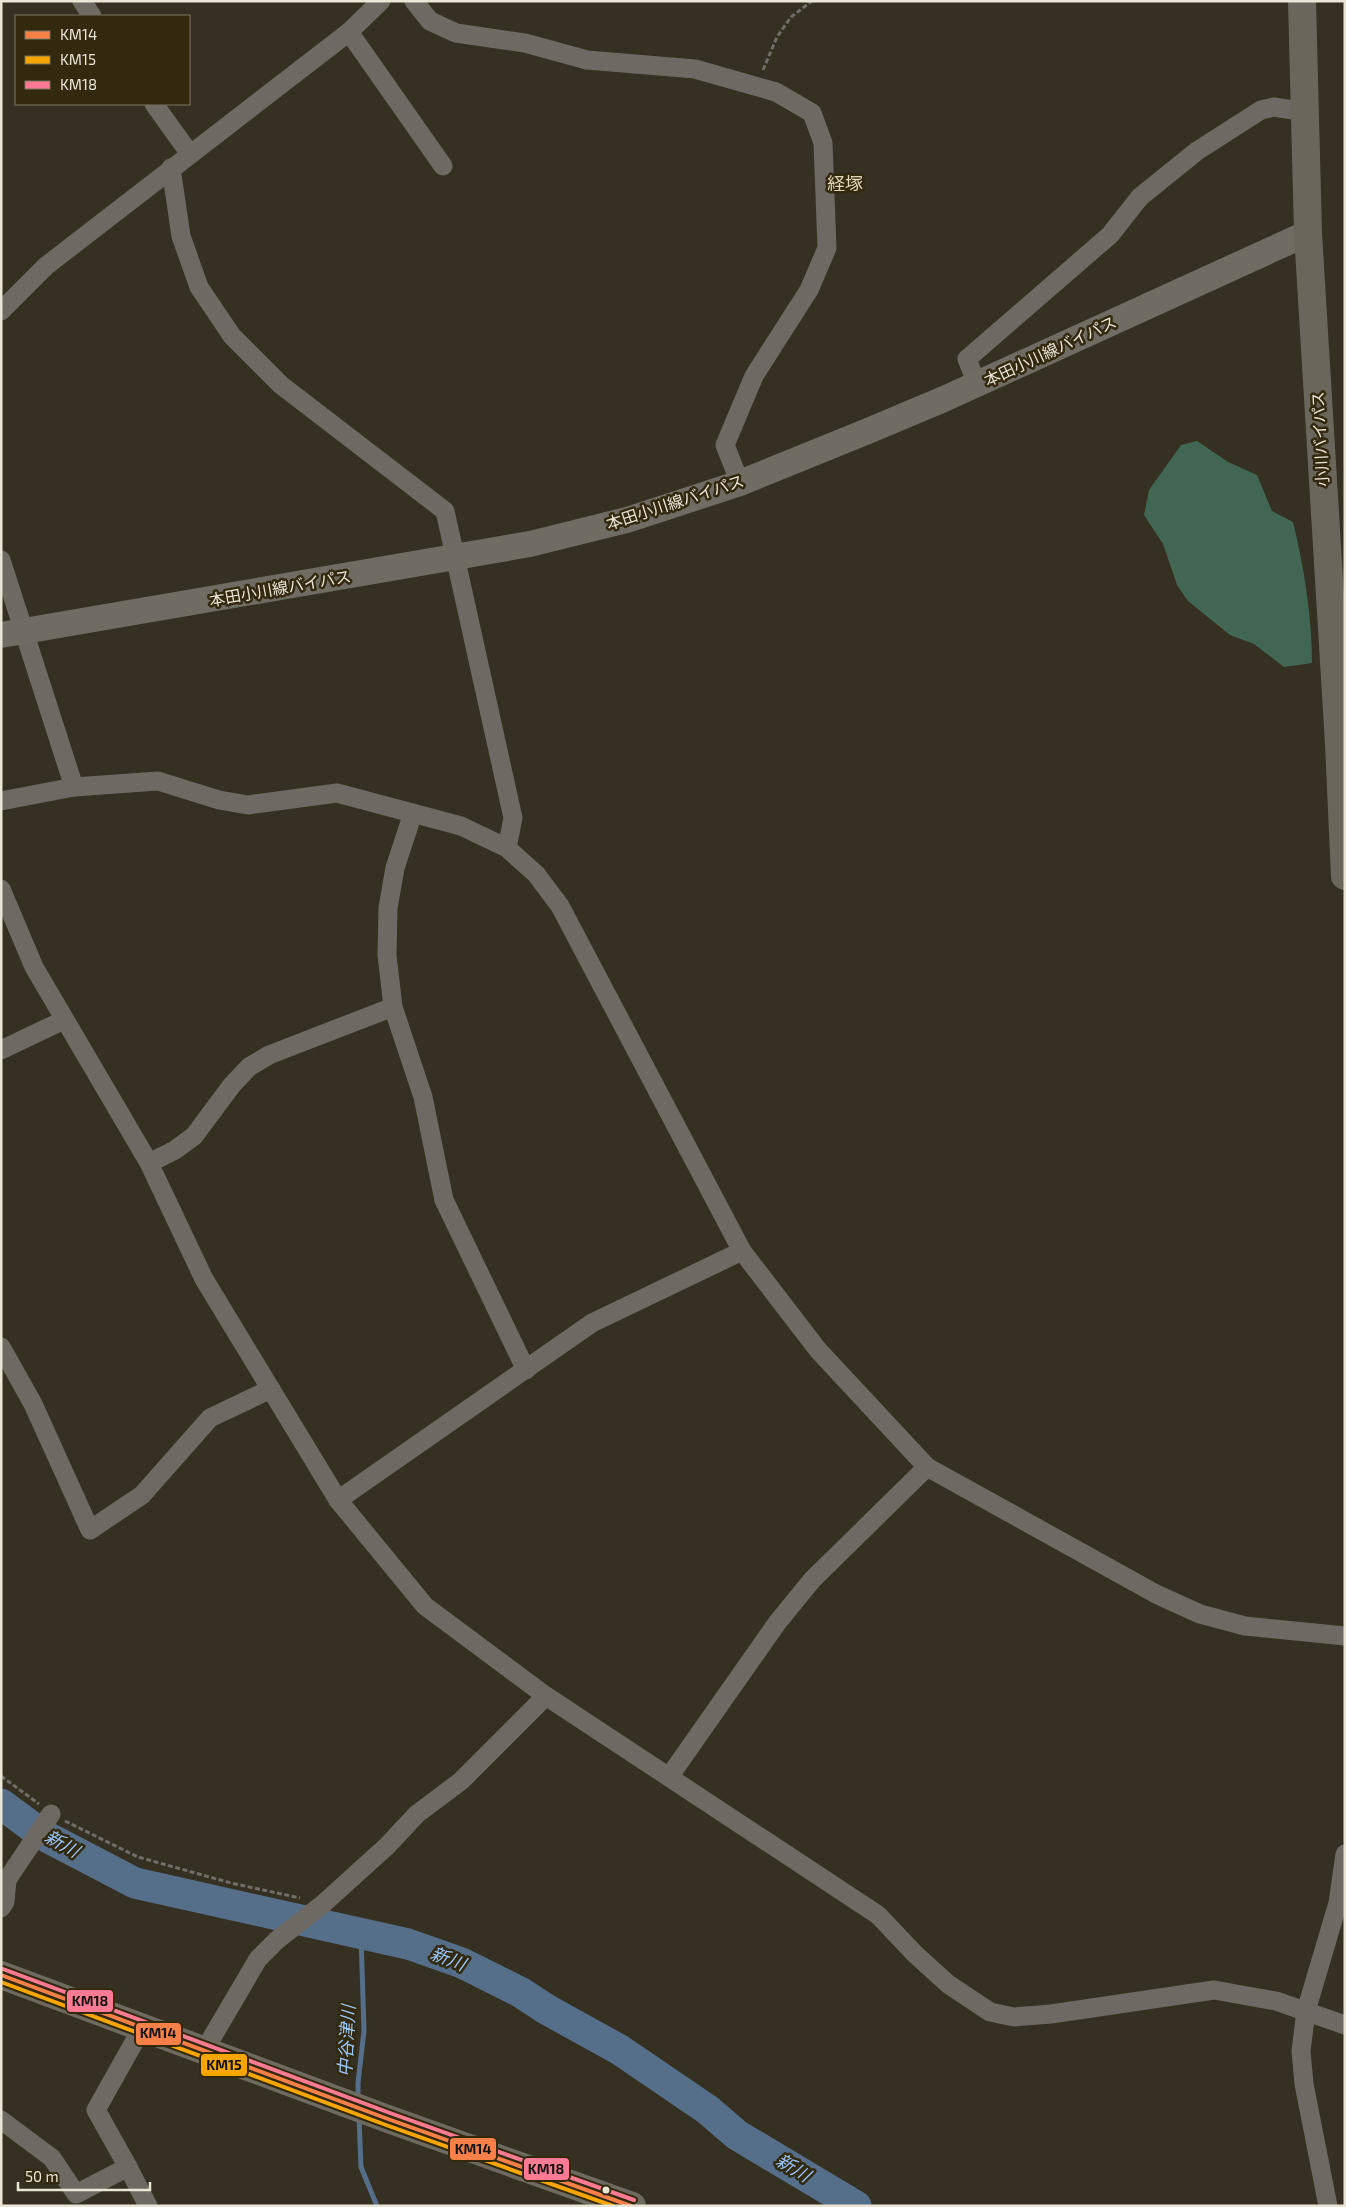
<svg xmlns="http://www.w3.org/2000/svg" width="1346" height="2207" viewBox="0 0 1346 2207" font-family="'Exo 2','Noto Sans JP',sans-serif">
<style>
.forest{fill:#416754}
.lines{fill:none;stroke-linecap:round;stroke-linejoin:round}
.stream{stroke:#556f8b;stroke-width:5}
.river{stroke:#556f8b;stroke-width:31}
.path{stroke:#716d68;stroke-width:3;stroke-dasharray:5 2.5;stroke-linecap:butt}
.street{stroke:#6e6963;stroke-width:19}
.secondary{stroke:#706c63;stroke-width:26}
.primary{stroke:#6f6a60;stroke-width:28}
.highway{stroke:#6b665c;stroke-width:28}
.bus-1-casing{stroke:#32290f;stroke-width:8}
.bus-2-casing{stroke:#32290f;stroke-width:8}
.bus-3-casing{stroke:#32290f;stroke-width:8}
.bus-1{stroke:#f78048;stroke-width:4}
.bus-2{stroke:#f7a600;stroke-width:4}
.bus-3{stroke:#fe7a93;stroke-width:4}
.bus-dot{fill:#ebe5d6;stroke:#32290f;stroke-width:2}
.labels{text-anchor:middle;stroke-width:5;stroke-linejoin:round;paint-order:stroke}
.street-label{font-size:16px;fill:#ebe5d6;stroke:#32290f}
.neighbourhood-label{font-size:18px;fill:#e1d5b6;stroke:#32290f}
.water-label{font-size:18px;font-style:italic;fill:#97c6fb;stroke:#32290f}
.line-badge{stroke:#32290f;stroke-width:2}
.pale-badge-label{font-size:14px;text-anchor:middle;font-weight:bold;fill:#111}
</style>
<rect width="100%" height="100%" fill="#353021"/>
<!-- forest -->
<path class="forest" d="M1197 441 1228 462 1257 475 1272 511 1293 522C1304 567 1312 617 1312 663L1284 667 1254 644 1230 635 1188 601 1177 585 1163 544 1144 515 1149 490 1181 445Z"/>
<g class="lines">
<!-- stream -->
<g class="stream">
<path d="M358 2098V2083L364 2031 361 1934"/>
<path d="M359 2117 361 2167 377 2206"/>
</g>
<!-- river -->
<path class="river" d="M1 1804 43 1835 135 1883 408 1944 462 1963 520 1992 546 2009 620 2050 708 2110 737 2135 856 2206"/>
<!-- path -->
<g class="path">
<path d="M763 70 777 37 791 17 812 1"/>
<path d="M1 1776 39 1804"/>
<path d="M65 1821 138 1857 231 1883 300 1898"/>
</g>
<!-- street -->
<g class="street">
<path d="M82 1 92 16"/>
<path d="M414 1 430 21 456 33 525 43 587 60 695 69 776 92 812 113 823 143 827 248 809 290 754 376 725 445 740 483"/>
<path d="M349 32 443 166"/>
<path d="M154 104 190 154"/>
<path d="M171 168 181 236 199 287 232 336 281 385 445 511 513 818 507 848"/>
<path d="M1 311 46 266 349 32 381 1"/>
<path d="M977 384 967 359 1110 235 1140 197 1197 151 1261 110 1274 107 1306 112"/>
<path d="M1 560 74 787"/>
<path d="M1 801 74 787 158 781 219 800 248 805 337 793 461 826 507 848 536 874 560 906 742 1251 818 1350 927 1467 1156 1594 1200 1614 1245 1626 1345 1636"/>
<path d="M413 813 395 868 388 908 387 955 393 1007 423 1097 444 1200 526 1370"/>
<path d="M1 889 34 967 149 1163 204 1279 338 1500 425 1606 546 1696 878 1915 915 1954 948 1984 990 2012 1014 2017 1051 2014 1214 1990 1276 2001 1345 2025"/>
<path d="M1 1050 64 1020"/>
<path d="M149 1163 175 1150 194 1136 232 1085 249 1067 269 1055 393 1007"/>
<path d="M1 1347 33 1404 90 1530 142 1495 210 1418 271 1389"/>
<path d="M338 1500 592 1323 742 1251"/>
<path d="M669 1777 777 1623 812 1580 927 1467"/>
<path d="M1 1908 5 1902 7 1880 51 1814"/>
<path d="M142 2028 96 2110 128 2167 148 2206"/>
<path d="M204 2051 258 1959 277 1940 323 1904 387 1846 417 1814 461 1781 546 1696"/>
<path d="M1 2120 52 2158 76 2194 128 2167"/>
<path d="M1328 2206 1304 2084 1301 2051 1306 2011 1338 1903 1345 1854"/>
</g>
<!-- secondary -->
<path class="secondary" d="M1 635 530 544 627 520 740 483 868 431 944 399 1308 233"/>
<!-- primary -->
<path class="primary" d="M1 1975 388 2119 632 2206"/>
<!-- highway -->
<path class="highway" d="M1302 1 1308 233 1339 744 1345 876"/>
<!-- bus-1 casing -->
<g class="bus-1-casing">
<path id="bus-1" d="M1 1975 388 2119 631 2206"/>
</g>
<!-- bus-2 casing -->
<g class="bus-2-casing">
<path id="bus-2" d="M1 1982 386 2125 613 2206"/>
</g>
<!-- bus-3 casing -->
<g class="bus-3-casing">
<path id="bus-3" d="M3 1969 390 2113 634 2200"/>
</g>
<!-- bus-1 -->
<use href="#bus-1" class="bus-1"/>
<!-- bus-2 -->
<use href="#bus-2" class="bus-2"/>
<!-- bus-3 -->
<use href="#bus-3" class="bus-3"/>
</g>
<!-- markers -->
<circle class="bus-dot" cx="606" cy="2190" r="4.5"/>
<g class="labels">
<!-- street labels -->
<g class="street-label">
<text transform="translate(1050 351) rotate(-25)" y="6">本田小川線バイパス</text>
<text transform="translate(1320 439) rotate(-93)" y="6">小川バイパス</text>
<text transform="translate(675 502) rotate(-18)" y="6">本田小川線バイパス</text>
<text transform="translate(280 588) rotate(-10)" y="6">本田小川線バイパス</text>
</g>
<!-- neighbourhood labels -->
<g class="neighbourhood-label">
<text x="845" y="190">経塚</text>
</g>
<!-- water labels -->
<g class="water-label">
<text transform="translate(62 1844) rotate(29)" y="6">新川</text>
<text transform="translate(448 1959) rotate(21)" y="6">新川</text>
<text transform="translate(347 2041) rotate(-87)" y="6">中谷津川</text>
<text transform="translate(793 2168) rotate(31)" y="6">新川</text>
</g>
</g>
<g class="line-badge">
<rect x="66" y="1989" width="48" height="24" rx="5" fill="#fe7a93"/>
<rect x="135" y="2022" width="47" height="24" rx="5" fill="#f78048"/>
<rect x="200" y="2053" width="48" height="24" rx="5" fill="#f7a600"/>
<rect x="449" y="2137" width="48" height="24" rx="5" fill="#f78048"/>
<rect x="523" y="2157" width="47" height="24" rx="5" fill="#fe7a93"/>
</g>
<g class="pale-badge-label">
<text x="90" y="2006">KM18</text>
<text x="158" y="2038">KM14</text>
<text x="224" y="2070">KM15</text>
<text x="473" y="2154">KM14</text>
<text x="546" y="2174">KM18</text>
</g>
<!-- border -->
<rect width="1346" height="2207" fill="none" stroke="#ebe5d6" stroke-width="5"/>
<!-- legend -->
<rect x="15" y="15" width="175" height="90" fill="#32290f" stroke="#7c745f"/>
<rect x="25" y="31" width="25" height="8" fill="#f78048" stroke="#7c745f"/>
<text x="60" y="40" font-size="15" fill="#ebe5d6">KM14</text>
<rect x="25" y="56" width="25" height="8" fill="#f7a600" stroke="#7c745f"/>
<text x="60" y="65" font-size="15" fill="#ebe5d6">KM15</text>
<rect x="25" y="81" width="25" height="8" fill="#fe7a93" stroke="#7c745f"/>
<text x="60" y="90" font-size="15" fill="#ebe5d6">KM18</text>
<!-- scale -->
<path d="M18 2182v8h132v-8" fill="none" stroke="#ebe5d6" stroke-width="2.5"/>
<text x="25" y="2182" font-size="15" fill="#ebe5d6" stroke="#32290f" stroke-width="4" paint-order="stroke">50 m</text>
</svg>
